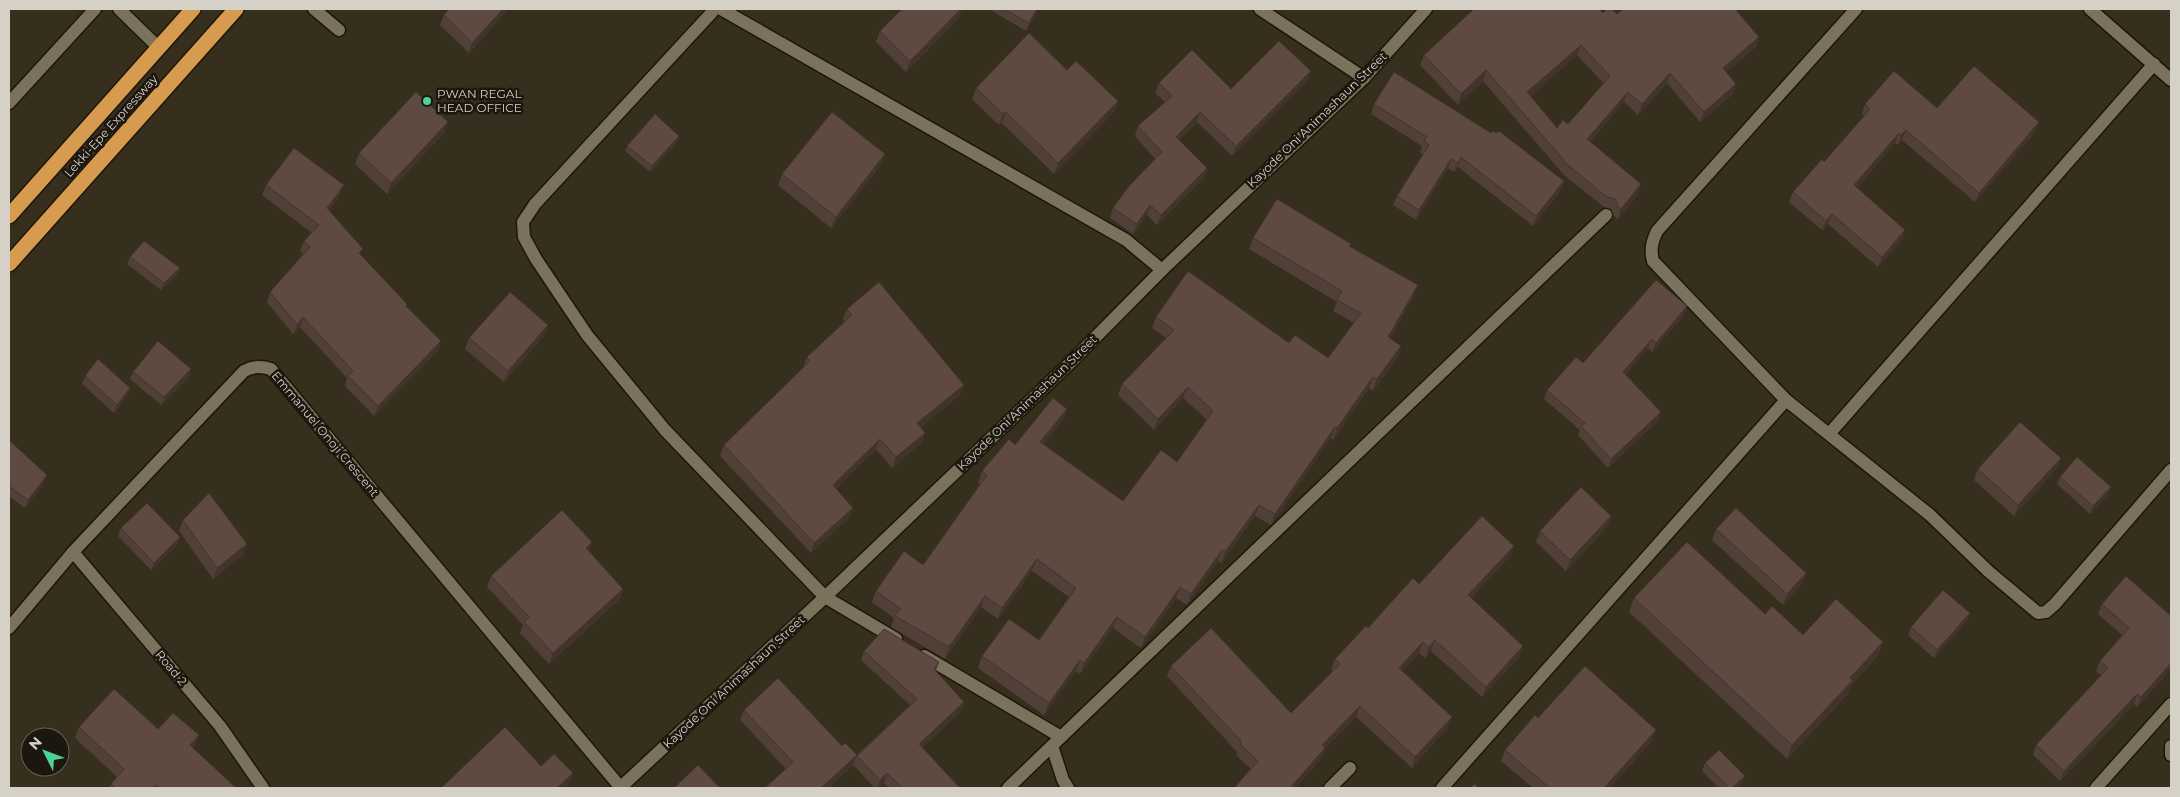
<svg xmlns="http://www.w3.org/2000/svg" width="2180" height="797" viewBox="0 0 2180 797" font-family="Montserrat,sans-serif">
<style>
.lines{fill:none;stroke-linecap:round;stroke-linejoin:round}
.minor-casing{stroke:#1e1606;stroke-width:15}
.highway-casing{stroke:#1e1606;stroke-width:18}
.minor{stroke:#7b725e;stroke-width:12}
.highway{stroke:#d79b50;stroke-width:15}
.wall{fill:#514037;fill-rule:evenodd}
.shaded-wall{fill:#42342d}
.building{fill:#5e4a40;stroke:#42342d;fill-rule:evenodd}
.poi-dot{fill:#4dd39a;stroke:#1b170f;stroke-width:2}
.labels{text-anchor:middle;stroke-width:5;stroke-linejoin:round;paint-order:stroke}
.poi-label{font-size:12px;fill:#d6d1c6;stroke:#1b170f;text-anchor:start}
.street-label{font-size:12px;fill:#d6d1c6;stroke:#1b170f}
</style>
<rect width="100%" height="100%" fill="#372f1d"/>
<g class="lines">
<!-- minor casing -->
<g class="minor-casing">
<g id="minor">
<path d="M119 9 158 47"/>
<path d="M314 9 339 30"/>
<path d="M715 9 535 204 523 222 524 237 536 259 587 335 665 430 825 597 896 639"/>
<path d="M721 9 1126 240 1162 270"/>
<path d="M1260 9 1364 78"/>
<path d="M1856 9 1657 231C1652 242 1650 249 1653 261L1786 400 1930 515 1988 571 2038 613 2046 612 2055 604 2171 470"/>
<path d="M2090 9 2171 80"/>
<path d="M9 103 95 9"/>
<path d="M1829 434 2154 64"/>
<path d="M73 552 220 726 263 788"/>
<path d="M9 628 73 552 244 371C254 366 261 366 271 369L621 788"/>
<path d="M924 656 1061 737 1606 215"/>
<path d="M1052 746 1063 780 1068 788"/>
<path d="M2171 746V755"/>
<path d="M620 788 825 597 1070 363 1162 270 1364 78 1426 9"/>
<path d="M1008 788 1061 737"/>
<path d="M1330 788 1350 768"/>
<path d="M1442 788 1786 400"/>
<path d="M2096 788 2171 704"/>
</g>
</g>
<!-- highway casing -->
<g class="highway-casing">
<g id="highway">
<path d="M9 216 193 9"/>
<path d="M9 264 236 9"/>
</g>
</g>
<!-- minor -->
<use href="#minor" class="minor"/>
<!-- highway -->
<use href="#highway" class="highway"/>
</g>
<!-- wall -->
<g class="wall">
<path d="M449 9H508L469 53 440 25 444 15Z"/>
<path d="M989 9H1038L1026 31Z"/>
<path d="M1603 13 1617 14 1756 47 1726 72 1733 94 1700 122 1667 83 1638 115 1624 102 1590 142 1638 194 1618 219 1614 216 1611 209 1604 207 1564 175 1483 81 1458 105 1420 65 1424 55ZM1577 55 1604 84 1568 124 1557 128 1531 96Z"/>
<path d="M959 18 906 72 876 42 880 31Z"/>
<path d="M1067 70 1118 101 1114 112 1054 174 1002 123 999 125 972 99 976 88Z"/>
<path d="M1311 71 1307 81 1232 156 1197 122 1179 140 1207 168 1204 178 1157 225 1147 215 1133 234 1110 218 1113 208 1155 159 1135 136 1138 126 1165 102 1155 93 1159 83 1231 89Z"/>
<path d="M1374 104 1564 181 1560 191 1533 226 1458 167 1454 172 1448 168 1416 220 1393 205 1397 196 1423 154 1420 152 1422 146 1371 114Z"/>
<path d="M1865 104 1937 108 2039 122 2035 132 1975 202 1902 140 1898 145 1895 143 1857 188 1902 240 1878 267 1828 224 1822 230 1789 202 1793 192 1824 162 1864 116 1862 114Z"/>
<path d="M444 133 387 194 355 164 359 153Z"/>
<path d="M679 136 677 142 650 172 625 151 627 146Z"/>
<path d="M881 165 831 228 778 185 782 174Z"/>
<path d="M266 185 340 195 329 210 361 255 407 304 406 307 441 341 438 351 374 416 345 386 347 378 300 327 293 334 267 302 270 292 303 254 300 251 304 241 312 233 262 195Z"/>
<path d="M1253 238 1350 246 1414 296 1390 338 1401 346 1397 358 1373 391 1369 388 1333 440 1331 438 1271 525 1255 516 1221 563 1218 561 1187 605 1176 598 1141 648 1113 628 1080 674 1076 671 1044 715 978 668 982 656 1039 640 1069 597 1032 571 998 619 981 607 945 659 891 627 894 618 872 602 876 591 923 565 980 484 978 483 982 471 1015 445 1063 420 1043 445 1123 501 1177 462 1207 420 1183 398 1154 430 1118 395 1122 384 1166 338 1152 328 1156 317 1289 343 1328 358 1354 323 1333 311 1337 302 1249 249Z"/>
<path d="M130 257 177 275 161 290 127 264Z"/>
<path d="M1687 306 1684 315 1652 352 1648 348 1626 374 1658 421 1608 468 1578 435 1580 430 1544 399 1547 390 1583 363Z"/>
<path d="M847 309 964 385 960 395 921 427 925 433 921 443 892 468 876 449 836 489 849 518 811 553 720 456 724 445 803 368 807 357 845 322 843 319Z"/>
<path d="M548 325 544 336 504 382 465 349 469 338Z"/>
<path d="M133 372 189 377 161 405 130 379Z"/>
<path d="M85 376 130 388 128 395 114 413 82 384Z"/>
<path d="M9 443 44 483 25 508 9 496Z"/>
<path d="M2061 458 2056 469 2014 516 1974 480 1978 469Z"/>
<path d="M2060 477 2108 495 2090 514 2057 484Z"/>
<path d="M1611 516 1607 527 1566 571 1536 542 1540 531Z"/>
<path d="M183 520 247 544 243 555 213 579 179 531Z"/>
<path d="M121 528 180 537 177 545 151 570 118 536Z"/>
<path d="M1716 529 1806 573 1802 584 1783 605 1712 540Z"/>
<path d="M589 551 623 589 619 600 549 664 520 633 523 625 487 587 491 576Z"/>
<path d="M1510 556 1471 598 1519 657 1482 697 1431 651 1425 658 1419 653 1402 671 1452 717 1448 727 1412 768 1356 717 1325 748 1321 759 1295 788H1234L1251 769 1236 755 1237 752 1167 676 1171 666 1291 713 1333 671 1331 669 1335 659 1368 628 1419 584Z"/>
<path d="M1634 598 1765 614 1803 635 1878 656 1850 686 1848 694 1787 759 1629 612Z"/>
<path d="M2102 604 2171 616V669L2137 707 2134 704 2060 781 2033 755 2036 745 2101 675 2096 671 2100 661 2122 635 2098 614Z"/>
<path d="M1970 613 1967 621 1934 658 1908 635 1911 627Z"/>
<path d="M864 651 939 662 936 671 961 711 922 748 960 788H889L884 783 878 788H875L853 765 829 788H765L786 769 740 720 744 710 842 746 857 755 910 705 861 660Z"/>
<path d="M1538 718 1652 741 1610 788H1533L1501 761 1505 750Z"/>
<path d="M79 727 158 729 199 735 193 748 235 787 234 788H109L111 784 117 777 75 738Z"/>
<path d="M1705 763 1745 776 1742 784 1737 788H1719L1702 771Z"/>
</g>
<!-- shaded-wall -->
<g class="shaded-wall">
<path d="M503 9H508L469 53 472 43Z"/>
<path d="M961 9H962L959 18 906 72 910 61Z"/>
<path d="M1037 9H1038L1037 12 1026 31 1029 23Z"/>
<path d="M1759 37 1756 47 1719 79 1723 68Z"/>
<path d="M1581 45 1577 55 1524 103 1527 92Z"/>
<path d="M1486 70 1483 81 1458 105 1461 94Z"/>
<path d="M1311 71 1307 81 1232 156 1236 146Z"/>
<path d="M1670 73 1667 83 1638 115 1642 104Z"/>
<path d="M1736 84 1733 94 1700 122 1704 112Z"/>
<path d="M1628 92 1624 102 1583 150 1587 139Z"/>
<path d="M1118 101 1114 112 1054 174 1058 163Z"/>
<path d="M1006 112 1002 123 999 125 1003 114Z"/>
<path d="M1200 112 1197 122 1172 147 1176 137Z"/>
<path d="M448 122 444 133 387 194 391 183Z"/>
<path d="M2039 122 2035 132 1975 202 1979 193Z"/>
<path d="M1906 130 1902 140 1898 145 1901 135Z"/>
<path d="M1899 133 1895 143 1851 195 1854 185Z"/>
<path d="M679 136 677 142 650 172 652 166Z"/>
<path d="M885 154 881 165 831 228 836 217Z"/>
<path d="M1461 157 1458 167 1454 172 1458 163Z"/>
<path d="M1451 159 1448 168 1416 220 1419 210Z"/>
<path d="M1207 168 1204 178 1157 225 1161 215Z"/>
<path d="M1564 181 1560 191 1533 226 1536 216Z"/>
<path d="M1641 184 1638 194 1618 219 1621 209Z"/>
<path d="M344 185 340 195 323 218 327 208Z"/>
<path d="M1150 205 1147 215 1133 234 1137 224Z"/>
<path d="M1832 214 1828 224 1822 230 1826 221Z"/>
<path d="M1905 230 1902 240 1878 267 1882 257Z"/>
<path d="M180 268 177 275 161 290 164 283Z"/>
<path d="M1418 285 1414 296 1384 348 1388 337Z"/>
<path d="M1687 306 1684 315 1652 352 1656 343Z"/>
<path d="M303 317 300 327 293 334 297 325Z"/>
<path d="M548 325 544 336 504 382 508 371Z"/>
<path d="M1652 339 1648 348 1620 381 1623 372Z"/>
<path d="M441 341 438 351 374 416 378 406Z"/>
<path d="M1401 346 1397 358 1373 391 1377 379Z"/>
<path d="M191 369 189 377 161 405 164 397Z"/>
<path d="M1373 377 1369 388 1333 440 1337 428Z"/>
<path d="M964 385 960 395 913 434 917 423Z"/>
<path d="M1188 387 1183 398 1154 430 1158 419Z"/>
<path d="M130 388 128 395 114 413 117 405Z"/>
<path d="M1067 409 1063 420 1036 454 1040 442Z"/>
<path d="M1661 412 1658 421 1608 468 1611 459Z"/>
<path d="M1335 427 1331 438 1271 525 1275 514Z"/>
<path d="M925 433 921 443 892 468 896 457Z"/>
<path d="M880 439 876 449 829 496 833 485Z"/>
<path d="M2061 458 2056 469 2014 516 2018 505Z"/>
<path d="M47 475 44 483 25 508 28 500Z"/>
<path d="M2111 487 2108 495 2090 514 2093 506Z"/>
<path d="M1259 505 1255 516 1221 563 1225 552Z"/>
<path d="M853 508 849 518 811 553 814 543Z"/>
<path d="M1611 516 1607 527 1566 571 1570 560Z"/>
<path d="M180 537 177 545 151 570 154 563Z"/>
<path d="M592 542 588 553 586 548Z"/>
<path d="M247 544 243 555 213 579 217 568Z"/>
<path d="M1514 546 1510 556 1464 606 1468 595Z"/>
<path d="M1222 550 1218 561 1187 605 1191 594Z"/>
<path d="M1037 559 1032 571 998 619 1002 608Z"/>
<path d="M1806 573 1802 584 1783 605 1787 594Z"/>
<path d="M1180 587 1176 598 1141 648 1145 637Z"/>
<path d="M623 589 619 600 549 664 553 653Z"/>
<path d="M985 596 981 607 945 659 949 647Z"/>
<path d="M1970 613 1967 621 1934 658 1937 650Z"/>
<path d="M1117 617 1113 628 1080 674 1084 663Z"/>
<path d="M1435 640 1431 651 1425 658 1429 647Z"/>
<path d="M1423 642 1419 653 1395 678 1399 668Z"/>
<path d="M1883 642 1878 656 1850 686 1848 694 1787 759 1792 745 1850 678Z"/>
<path d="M1523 646 1519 657 1482 697 1486 687Z"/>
<path d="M1080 660 1076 671 1044 715 1049 703Z"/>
<path d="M2171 663V669L2137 707 2141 697Z"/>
<path d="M2137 694 2134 704 2060 781 2064 771Z"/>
<path d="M964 702 961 711 916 754 919 744Z"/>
<path d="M1360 706 1356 717 1318 756 1322 745Z"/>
<path d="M1452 717 1448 727 1412 768 1415 757Z"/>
<path d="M1656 730 1652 741 1610 788H1604Z"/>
<path d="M199 735 195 746 186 756 190 745Z"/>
<path d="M1325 748 1321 759 1295 788H1290Z"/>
<path d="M857 755 853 765 829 788H821Z"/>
<path d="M573 773 569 784 564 788H557Z"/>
<path d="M887 773 884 783 878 788H877L880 780Z"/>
<path d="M1745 776 1742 784 1737 788H1732Z"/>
</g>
<!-- building -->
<g class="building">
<path d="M449 9H503L472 43 444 15Z"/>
<path d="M902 9H961L910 61 880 31Z"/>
<path d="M1004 9H1037L1029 23Z"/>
<path d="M1474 9H1599L1603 13 1607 9H1612L1617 14 1623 9H1735L1759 37 1723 68 1736 84 1704 112 1670 73 1642 104 1628 92 1587 139 1641 184 1621 209 1618 206 1615 199 1607 197 1568 165 1486 70 1461 94 1424 55ZM1581 45 1610 76 1568 124 1563 120 1557 128 1527 92Z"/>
<path d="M1029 33 1067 70 1076 61 1118 101 1058 163 1006 112 1003 114 976 88Z"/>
<path d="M1279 41 1311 71 1236 146 1200 112 1176 137 1207 168 1161 215 1150 205 1137 224 1113 208 1129 186 1162 152 1138 126 1172 96 1159 83 1192 50 1231 89Z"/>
<path d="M1974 66 2039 122 1979 193 1906 130 1901 135 1899 133 1854 185 1905 230 1882 257 1832 214 1826 221 1793 192 1822 159 1824 162 1870 109 1865 104 1894 71 1937 108Z"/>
<path d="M1394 72 1491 133 1493 131 1497 133 1499 131 1564 181 1536 216 1461 157 1458 163 1451 159 1419 210 1397 196 1429 145 1424 142 1427 137 1374 104Z"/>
<path d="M416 92 448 122 391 183 359 153Z"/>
<path d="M832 112 885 154 836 217 782 174Z"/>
<path d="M655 114 679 136 652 166 627 146Z"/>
<path d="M294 148 344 185 327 208 363 249 359 253 407 304 406 306 441 341 378 406 348 376 353 371 303 317 297 325 270 292 310 247 304 241 319 225 266 185Z"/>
<path d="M1277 199 1351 244 1349 246 1418 285 1388 337 1401 346 1377 379 1373 377 1337 428 1335 427 1275 514 1259 505 1225 552 1222 550 1191 594 1180 587 1145 637 1117 617 1084 663 1080 660 1049 703 982 656 1009 619 1039 640 1076 588 1037 559 1002 608 985 596 949 647 895 616 901 609 876 591 904 551 923 565 987 475 982 471 1009 439 1015 445 1053 398 1067 409 1040 442 1123 501 1161 450 1177 462 1213 411 1188 387 1158 419 1122 384 1174 330 1156 317 1188 271 1289 343 1295 335 1328 358 1361 313 1337 300 1342 291 1253 238Z"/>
<path d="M144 241 180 268 164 283 130 257Z"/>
<path d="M1656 280 1687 306 1656 343 1652 339 1623 372 1661 412 1611 459 1581 426 1585 423 1547 390 1576 357 1583 363Z"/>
<path d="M879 282 964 385 917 423 925 433 896 457 880 439 833 485 853 508 814 543 724 445 810 361 807 357 852 315 847 309Z"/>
<path d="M510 292 548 325 508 371 469 338Z"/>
<path d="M158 341 191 369 164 397 133 372Z"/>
<path d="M98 359 130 388 117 405 85 376Z"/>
<path d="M2020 422 2061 458 2018 505 1978 469Z"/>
<path d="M10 441 47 475 28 500 9 486V443Z"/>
<path d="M2077 457 2111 487 2093 506 2060 477Z"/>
<path d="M1581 487 1611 516 1570 560 1540 531Z"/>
<path d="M209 493 247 544 217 568 183 520Z"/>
<path d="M147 503 180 537 154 563 121 528Z"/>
<path d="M1736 508 1806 573 1787 594 1716 529Z"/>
<path d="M562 510 592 542 586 548 623 589 553 653 524 622 529 617 491 576Z"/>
<path d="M1482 516 1514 546 1468 595 1523 646 1486 687 1435 640 1429 647 1423 642 1399 668 1452 717 1415 757 1360 706 1322 745 1325 748 1290 788H1234L1258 761 1240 744 1242 742 1171 666 1211 628 1291 713 1340 664 1335 659 1366 626 1368 628 1413 578 1419 584Z"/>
<path d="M1687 542 1765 614 1772 606 1803 635 1836 599 1883 642 1850 678 1853 680 1792 745 1634 598Z"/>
<path d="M2126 576 2171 616V663L2141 697 2137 694 2064 771 2036 745 2108 668 2100 661 2129 628 2102 604Z"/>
<path d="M1943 590 1970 613 1937 650 1911 627Z"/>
<path d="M884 629 939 662 934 669 964 702 919 744 960 788H902L887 773 880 780 857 756 917 699 864 651Z"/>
<path d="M1585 666 1656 730 1604 788H1550L1505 750 1535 715 1538 718Z"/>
<path d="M778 678 842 746 845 743 857 755 821 788H765L793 762 744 710Z"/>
<path d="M114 689 158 729 173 713 199 735 190 745 235 787 233 788H160L156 785 153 788H115L111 784 124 769 79 727Z"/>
<path d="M505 727 541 766 554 754 573 773 557 788H441Z"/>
<path d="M1719 750 1745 776 1732 788H1729L1705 763Z"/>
<path d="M698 765 720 788H674Z"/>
<path d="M1474 784 1480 788H1470Z"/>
</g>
<!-- markers -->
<circle class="poi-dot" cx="427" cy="101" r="5"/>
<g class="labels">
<!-- poi labels -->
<g class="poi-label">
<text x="437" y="98">PWAN REGAL<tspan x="437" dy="14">HEAD OFFICE</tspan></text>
</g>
<!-- street labels -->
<g class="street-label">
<text transform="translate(1317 120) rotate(-44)" y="4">Kayode Oni Animashaun Street</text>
<text transform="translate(111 126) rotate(-48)" y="4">Lekki-Epe Expressway</text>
<text transform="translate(1027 403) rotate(-44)" y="4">Kayode Oni Animashaun Street</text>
<text transform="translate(325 434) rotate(50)" y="4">Emmanuel Onoji Crescent</text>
<text transform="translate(171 668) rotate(50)" y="4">Road 2</text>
<text transform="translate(734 682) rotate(-43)" y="4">Kayode Oni Animashaun Street</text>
</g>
</g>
<!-- border -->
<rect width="2180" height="797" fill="none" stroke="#d6d1c6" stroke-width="20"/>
<!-- north arrow -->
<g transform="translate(45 752) rotate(312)"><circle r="24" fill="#1b170f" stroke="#666158"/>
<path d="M0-4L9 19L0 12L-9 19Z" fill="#4dd39a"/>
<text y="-8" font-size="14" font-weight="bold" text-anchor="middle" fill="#d6d1c6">N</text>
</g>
</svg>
